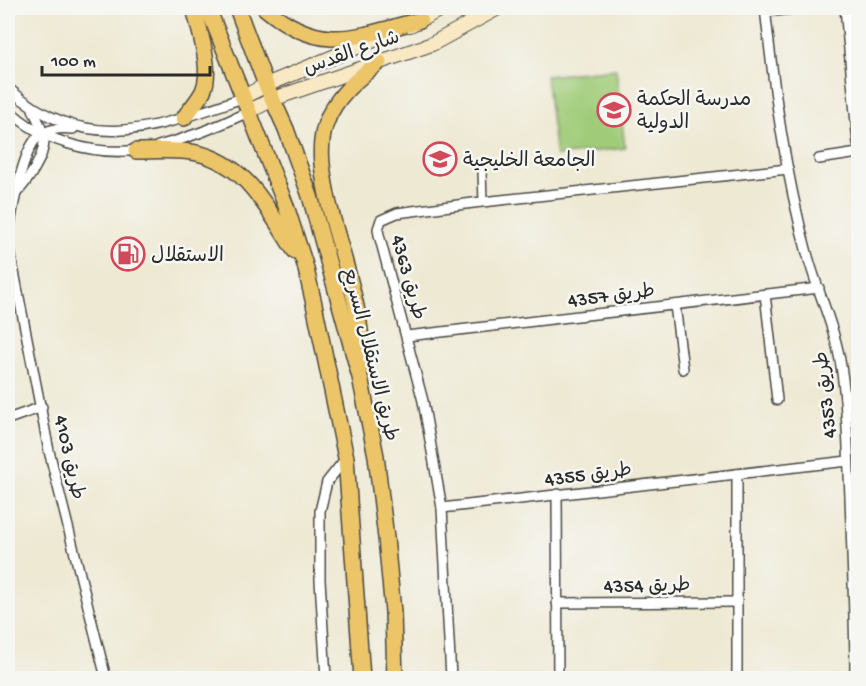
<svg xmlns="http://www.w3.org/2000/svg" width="866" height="686" viewBox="0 0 866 686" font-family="'Gochi Hand','Playpen Sans Arabic',sans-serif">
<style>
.green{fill:#a0cc79;stroke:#667c52;stroke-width:1.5}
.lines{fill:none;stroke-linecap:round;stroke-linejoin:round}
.pedestrian-casing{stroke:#484844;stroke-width:10}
.minor-casing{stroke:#484844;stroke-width:12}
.secondary-casing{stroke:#484844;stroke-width:16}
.primary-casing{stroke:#484844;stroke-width:18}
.pedestrian{stroke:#fff;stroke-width:7}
.minor{stroke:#fff;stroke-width:9}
.secondary{stroke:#f8e8c3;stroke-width:14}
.primary{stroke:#edc569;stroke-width:15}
.labels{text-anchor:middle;stroke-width:5;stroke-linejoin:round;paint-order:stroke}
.street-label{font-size:20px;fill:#2b2b2b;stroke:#f6f6f2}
.poi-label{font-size:20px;fill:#2b2b2b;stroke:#f6f6f2;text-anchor:start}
</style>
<rect width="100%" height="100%" fill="#f6f6f2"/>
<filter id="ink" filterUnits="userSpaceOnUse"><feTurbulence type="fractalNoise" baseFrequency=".0167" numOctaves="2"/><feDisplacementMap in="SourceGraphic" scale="12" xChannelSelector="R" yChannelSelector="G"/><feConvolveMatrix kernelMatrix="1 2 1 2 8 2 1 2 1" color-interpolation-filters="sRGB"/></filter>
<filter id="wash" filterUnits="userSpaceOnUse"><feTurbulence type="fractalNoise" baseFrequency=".008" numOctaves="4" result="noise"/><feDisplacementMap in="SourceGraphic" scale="24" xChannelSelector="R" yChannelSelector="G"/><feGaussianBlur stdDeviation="1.35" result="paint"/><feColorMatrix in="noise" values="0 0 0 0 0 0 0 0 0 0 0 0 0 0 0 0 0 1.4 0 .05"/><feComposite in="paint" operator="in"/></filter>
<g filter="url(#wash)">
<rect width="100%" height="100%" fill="#eee9d3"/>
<!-- green -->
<path class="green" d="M616 69 625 148 556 156 546 76Z"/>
</g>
<g filter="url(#ink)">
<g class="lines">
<!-- pedestrian casing -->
<g class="pedestrian-casing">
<path id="pedestrian" d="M482 171 483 202"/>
</g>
<!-- minor casing -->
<g class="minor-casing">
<g id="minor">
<path d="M765 8C774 90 785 173 807 253 817 291 835 327 841 366 848 409 848 454 850 497 852 558 855 618 855 678"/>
<path d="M845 8 858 144"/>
<path d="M766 12 802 8"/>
<path d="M8 88C87 157 155 128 242 98"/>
<path d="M8 109C40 141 94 156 138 150"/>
<path d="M158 146C189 138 219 126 248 112"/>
<path d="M819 159 858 153"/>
<path d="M17 192C28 181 44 157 44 141 44 131 37 119 33 109"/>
<path d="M8 238C11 216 22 150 38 137 49 128 60 128 73 129"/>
<path d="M8 241 49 451 106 678"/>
<path d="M765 294 777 400"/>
<path d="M675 305 683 369"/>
<path d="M407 336 819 288"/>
<path d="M845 398 858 402"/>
<path d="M8 419 42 407"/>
<path d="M557 494 558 678"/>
<path d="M442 508 848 461"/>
<path d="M557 603 736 602"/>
<path d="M326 678 320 580V511L327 482 346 458"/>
<path d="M451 678 442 508 423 401 379 235 378 229 381 220 397 213 473 203 788 169"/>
<path d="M737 678V474"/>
</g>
</g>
<!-- secondary casing -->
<g class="secondary-casing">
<g id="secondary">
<path d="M410 25 443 8"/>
<path d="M242 98 266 85 393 32"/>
<path d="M248 112 273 99 432 44 498 8"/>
</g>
</g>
<!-- primary casing -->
<g class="primary-casing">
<g id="primary">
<path d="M208 8 286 206 305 265 314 304 346 458 362 678"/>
<path d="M237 8 266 85 286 129 310 196 360 377 376 456 386 538 393 612 395 678"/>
<path d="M265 8C321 55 356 37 420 20"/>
<path d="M184 118C190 109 198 101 203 91 213 71 199 29 194 8"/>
<path d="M136 151C156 151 178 149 197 153 249 165 268 211 295 251"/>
<path d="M361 365C366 318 339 248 328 200 323 175 317 148 326 123 335 97 357 79 379 62"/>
</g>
</g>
<!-- pedestrian -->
<use href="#pedestrian" class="pedestrian"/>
<!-- minor -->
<use href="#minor" class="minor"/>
<!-- secondary -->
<use href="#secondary" class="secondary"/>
<!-- primary -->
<use href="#primary" class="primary"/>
</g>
</g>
<!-- icons -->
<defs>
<g id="school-ring" transform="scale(1.725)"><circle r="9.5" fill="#f6f6f2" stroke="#d1495b" stroke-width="1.5"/><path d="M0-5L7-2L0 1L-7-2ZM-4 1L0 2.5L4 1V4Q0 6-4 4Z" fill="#d1495b"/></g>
<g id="university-ring" transform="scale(1.725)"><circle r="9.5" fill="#f6f6f2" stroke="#d1495b" stroke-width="1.5"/><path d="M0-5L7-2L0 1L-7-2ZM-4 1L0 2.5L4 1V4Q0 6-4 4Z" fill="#d1495b"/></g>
<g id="fuel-ring" transform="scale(1.725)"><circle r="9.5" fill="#f6f6f2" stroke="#d1495b" stroke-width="1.5"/><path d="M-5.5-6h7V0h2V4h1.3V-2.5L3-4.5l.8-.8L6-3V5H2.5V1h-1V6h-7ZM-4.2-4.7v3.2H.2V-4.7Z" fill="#d1495b"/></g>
</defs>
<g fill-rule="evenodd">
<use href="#school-ring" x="614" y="110"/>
<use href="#university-ring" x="440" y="159"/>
<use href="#fuel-ring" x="128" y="254"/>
</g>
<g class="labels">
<!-- street labels -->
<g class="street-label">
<text transform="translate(351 51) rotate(-19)" y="7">شارع القدس</text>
<text transform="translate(410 277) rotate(75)" y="7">طريق 4363</text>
<text transform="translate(611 294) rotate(-7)" y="7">طريق 4357</text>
<text transform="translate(372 354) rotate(76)" y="7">طريق الاستقلال السريع</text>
<text transform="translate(824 395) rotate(-96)" y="7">طريق 4353</text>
<text transform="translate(71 457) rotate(78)" y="7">طريق 4103</text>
<text transform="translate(588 473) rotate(-7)" y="7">طريق 4355</text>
<text transform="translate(647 584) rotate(-1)" y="7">طريق 4354</text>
</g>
<!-- poi labels -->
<g class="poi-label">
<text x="637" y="105">مدرسة الحكمة<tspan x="637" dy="23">الدولية</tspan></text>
<text x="463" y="166">الجامعة الخليجية</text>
<text x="151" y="261">الاستقلال</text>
</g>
</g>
<!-- margin -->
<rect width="866" height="686" fill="none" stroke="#f6f6f2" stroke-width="30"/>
<!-- scale -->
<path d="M42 66v9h168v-9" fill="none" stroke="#2b2b2b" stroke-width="3"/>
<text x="51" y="66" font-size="18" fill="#2b2b2b" stroke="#f6f6f2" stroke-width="4.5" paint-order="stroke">100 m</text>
</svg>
